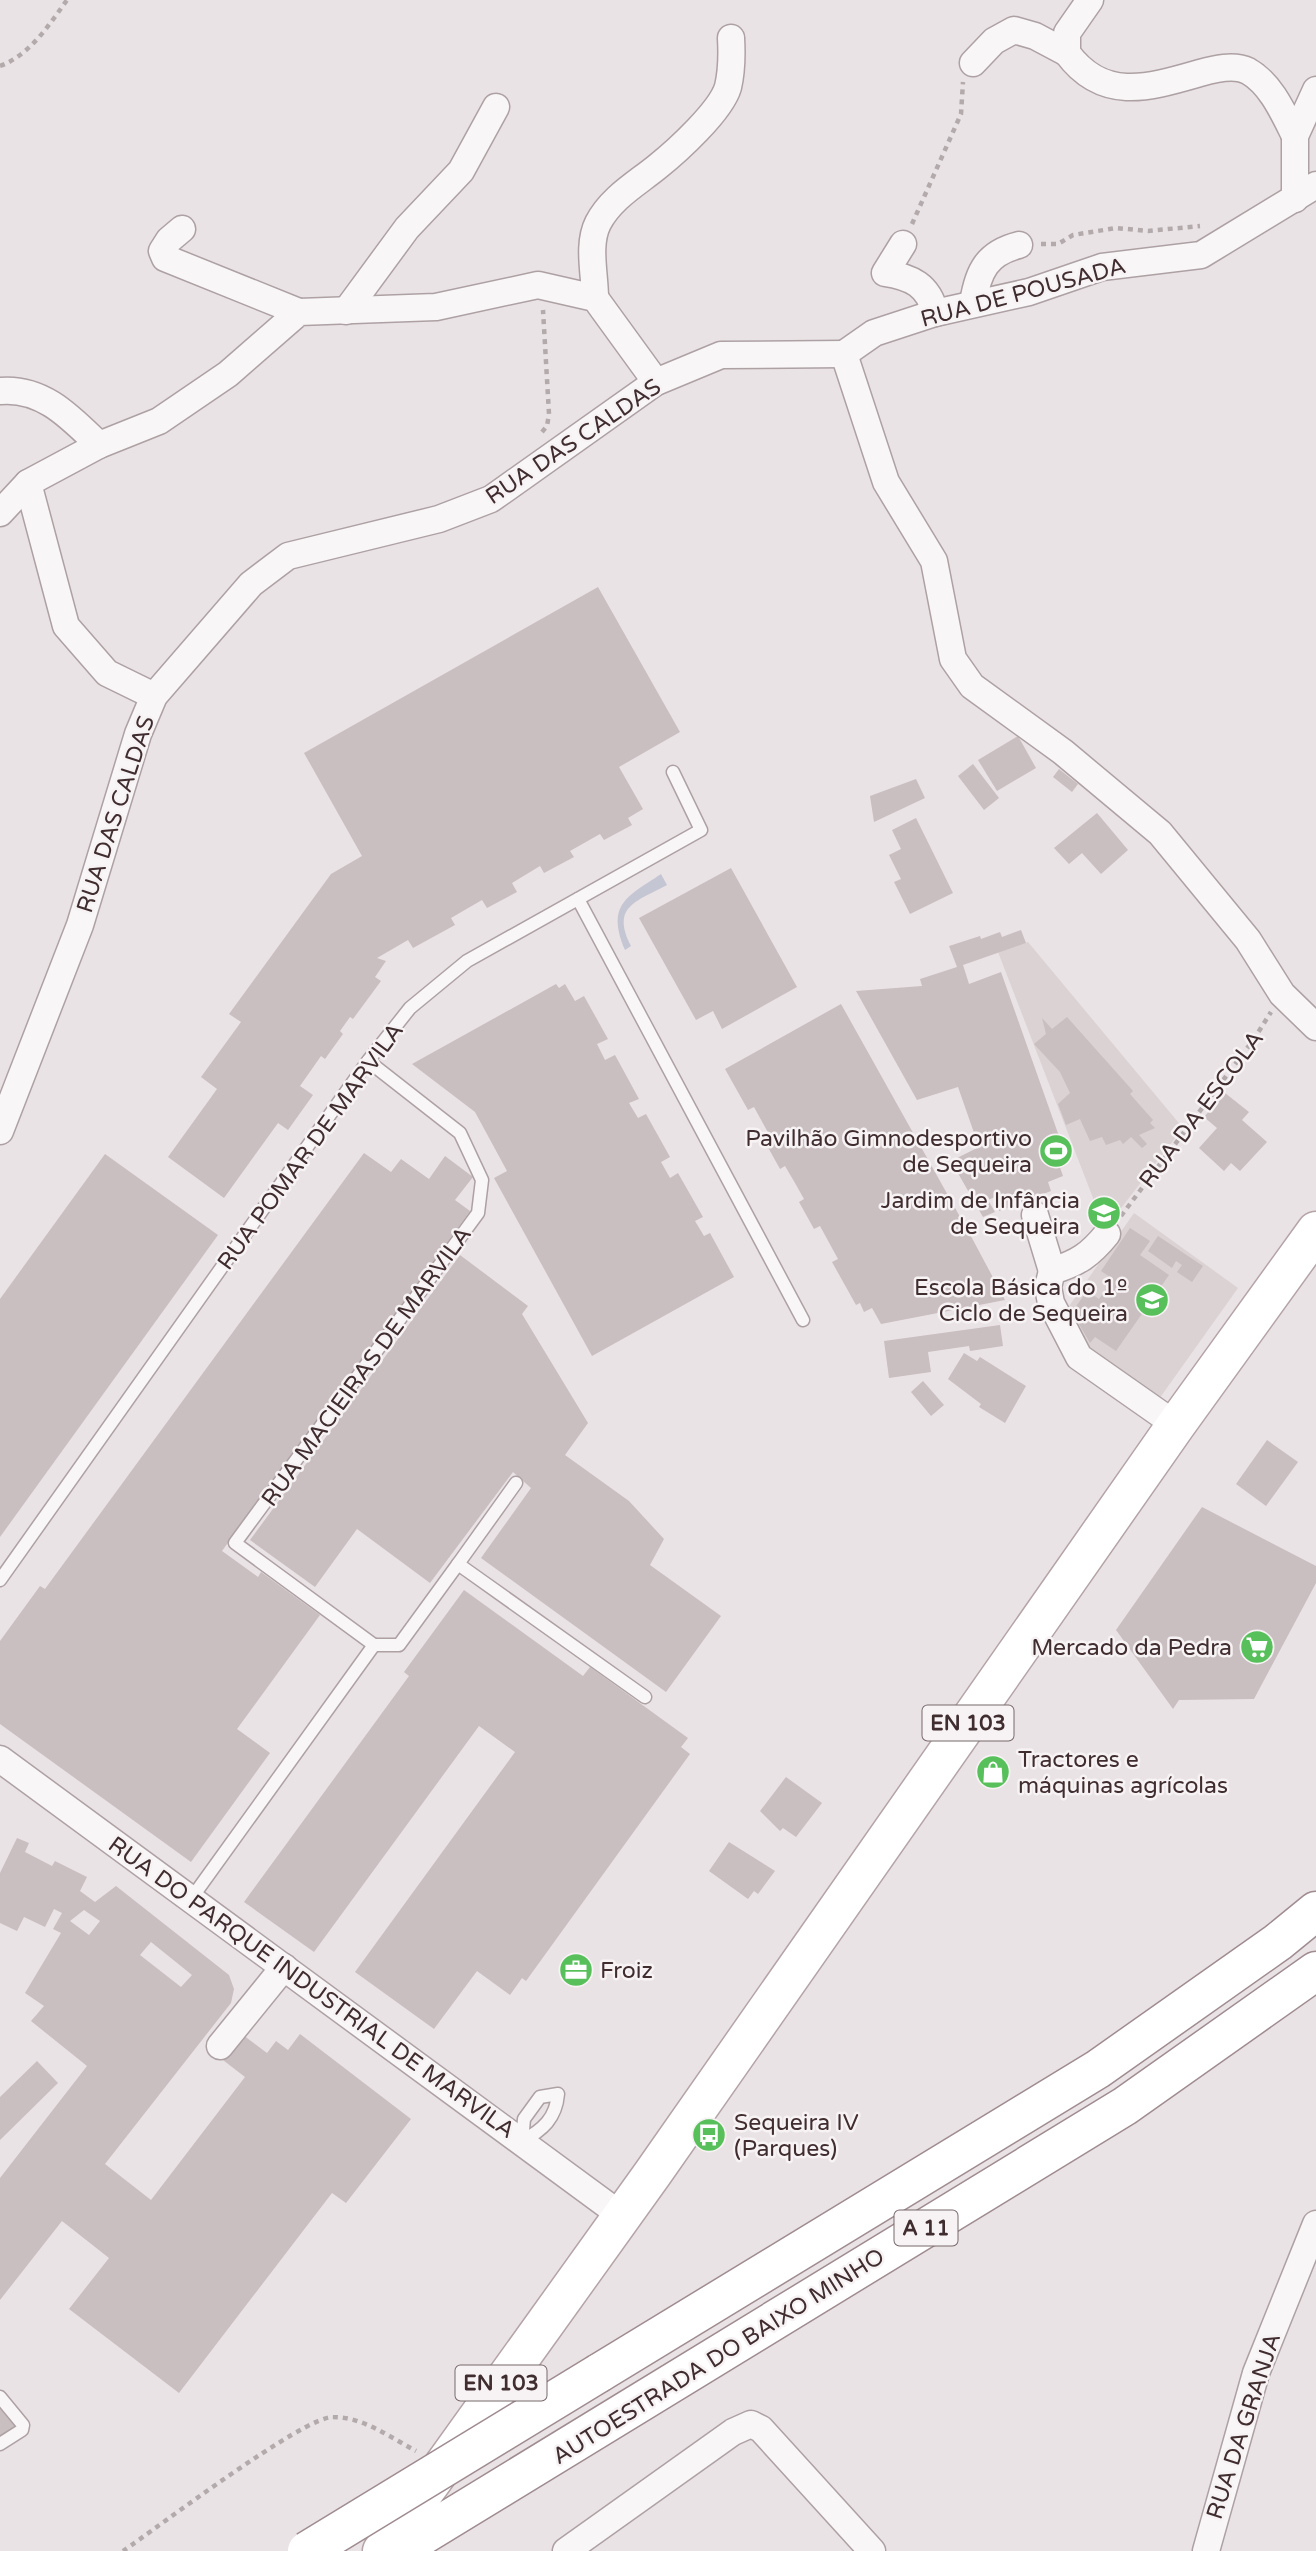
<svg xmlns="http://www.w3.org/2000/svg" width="1316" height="2551" viewBox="0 0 1316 2551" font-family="'Varela Round',sans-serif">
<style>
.built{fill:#dbd2d3}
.green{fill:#c5c6d3}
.building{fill:#c9bec0;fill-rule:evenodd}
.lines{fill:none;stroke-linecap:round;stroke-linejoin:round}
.service-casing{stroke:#ada1a4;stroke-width:15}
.minor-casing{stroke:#ada1a4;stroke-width:29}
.primary-casing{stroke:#b4a4a7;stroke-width:41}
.motorway-casing{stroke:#9f8c90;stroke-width:41}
.path{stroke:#b2aaab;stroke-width:4.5;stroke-dasharray:5 5;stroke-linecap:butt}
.service{stroke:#f8f6f6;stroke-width:12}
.minor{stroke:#f8f6f6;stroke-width:26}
.primary{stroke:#fff;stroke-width:38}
.motorway{stroke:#fff;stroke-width:38}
.motorway-bridge-casing{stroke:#9f8c90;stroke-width:41;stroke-linecap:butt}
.motorway-bridge{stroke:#fff;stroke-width:38}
.labels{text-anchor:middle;stroke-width:5;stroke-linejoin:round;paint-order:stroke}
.shield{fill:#f7f3f4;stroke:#77686b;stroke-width:2}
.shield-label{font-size:21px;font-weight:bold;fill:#402d30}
.street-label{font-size:23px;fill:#402d30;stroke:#f7f3f4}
.poi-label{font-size:23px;fill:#402d30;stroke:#f7f3f4;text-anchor:end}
</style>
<rect width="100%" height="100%" fill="#eae3e5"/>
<!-- built -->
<g class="built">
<path d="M1028 942 1183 1128 1105 1229 998 952Z"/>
<path d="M1134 1213 1238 1288 1159 1399 1082 1345 1065 1312Z"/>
</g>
<!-- green -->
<path class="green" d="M661 874 667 885C636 902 611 906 631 946L625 950C606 904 627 897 661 874Z"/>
<!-- building -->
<g class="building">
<path d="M598 587 680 732 619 767 643 809 628 818 632 825 604 840 600 834 570 851 574 857 544 873 540 866 512 883 517 892 487 908 482 900 451 918 455 925 413 948 408 940 377 958 386 961 375 977 381 981 353 1019 350 1017 340 1031 343 1034 325 1059 321 1056 300 1086 313 1095 288 1130 278 1123 224 1198 168 1157 217 1089 201 1077 241 1022 229 1014 331 874 362 856 304 753Z"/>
<path d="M1018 736 1036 768 997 791 978 760Z"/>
<path d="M973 764 999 798 984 810 958 776Z"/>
<path d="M1059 769 1078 784 1072 792 1053 777Z"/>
<path d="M916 779 925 798 874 822 870 796Z"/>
<path d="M1097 813 1128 850 1101 874 1082 853 1069 864 1054 848Z"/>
<path d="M916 818 953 893 910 914 894 882 901 879 889 855 901 849 892 830Z"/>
<path d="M731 868 797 987 722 1029 713 1011 696 1020 639 918Z"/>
<path d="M1021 930 1026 943 963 965 969 984 1001 972 1066 1156 1057 1159 1063 1176 1048 1182 1051 1191 999 1211 995 1197 988 1200 995 1212 983 1217 951 1161 979 1147 958 1087 917 1100 856 991 922 986 920 979 957 967 949 946 980 936 981 939 1000 932 1002 937Z"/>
<path d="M556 984 559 988 565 984 575 1001 584 996 608 1039 597 1044 605 1060 615 1055 639 1099 629 1103 638 1118 646 1114 670 1157 661 1162 670 1178 678 1173 703 1217 695 1221 704 1236 710 1233 734 1277 592 1356 494 1178 507 1171 475 1112 412 1064Z"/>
<path d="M841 1004 973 1240 1005 1300 881 1324 872 1308 864 1312 860 1303 856 1305 832 1262 838 1259 820 1226 814 1229 799 1202 804 1199 795 1183 785 1166 780 1169 765 1142 771 1138 754 1107 748 1110 725 1069Z"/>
<path d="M1067 1017 1133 1091 1130 1094 1153 1120 1150 1123 1155 1128 1139 1135 1147 1144 1142 1148 1131 1137 1123 1144 1120 1140 1106 1145 1102 1137 1090 1141 1080 1119 1066 1125 1058 1104 1070 1093 1060 1072 1034 1044 1046 1034 1042 1018 1052 1029Z"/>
<path d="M1225 1093 1249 1112 1242 1120 1267 1142 1240 1171 1231 1163 1224 1171 1199 1148 1217 1128 1204 1117Z"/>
<path d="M364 1153 391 1172 401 1159 429 1179 445 1156 473 1177 455 1200 470 1211 222 1551 258 1577 261 1572 320 1615 237 1729 270 1753 191 1862 0 1724V1641L40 1586 45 1589Z"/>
<path d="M105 1154 218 1235 0 1537V1299Z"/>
<path d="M1130 1228 1150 1241 1140 1255 1169 1275 1116 1351 1095 1337 1090 1343 1072 1312 1087 1291 1099 1299 1113 1279 1101 1271Z"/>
<path d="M1158 1236 1203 1266 1192 1282 1177 1272 1182 1265 1176 1261 1172 1268 1148 1251Z"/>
<path d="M460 1255 528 1306 522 1314 588 1423 565 1455 629 1501 664 1539 650 1565 721 1616 666 1692 481 1558 531 1488 513 1472 430 1583 357 1529 315 1587 250 1540Z"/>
<path d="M1000 1325 1003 1346 970 1351 969 1346 928 1352 931 1372 889 1378 884 1341Z"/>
<path d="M964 1353 977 1361 980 1357 1026 1386 1005 1423 979 1407 981 1404 948 1379Z"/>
<path d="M923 1381 944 1405 931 1416 911 1392Z"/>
<path d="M1267 1440 1298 1462 1266 1506 1236 1484Z"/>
<path d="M1202 1507 1316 1566V1583L1254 1699 1179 1700 1173 1709 1116 1630Z"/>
<path d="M464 1590 583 1676 590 1667 688 1738 681 1747 690 1754 526 1981 522 1978 510 1995 477 1971 434 2029 355 1972 515 1752 479 1726 314 1952 244 1902 409 1676 404 1672Z"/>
<path d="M786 1777 822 1803 796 1837 783 1828 780 1831 760 1811Z"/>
<path d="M17 1838 29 1843 25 1852 52 1866 55 1861 87 1877 80 1891 95 1902 116 1886 229 1975 234 1989 231 2003 105 2164 151 2200 245 2077 219 2057 239 2032 267 2053 276 2041 288 2050 300 2034 411 2119 346 2203 332 2193 179 2393 69 2309 109 2258 62 2221 0 2300V2178L87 2066 31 2021 44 2006 25 1993 61 1933 53 1929 62 1913 54 1909 45 1927 24 1917 17 1931 0 1923V1873ZM84 1910 100 1921 89 1935 70 1921ZM151 1942 192 1975 181 1987 140 1955Z"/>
<path d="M729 1842 775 1871 758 1894 754 1891 748 1899 709 1871Z"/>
<path d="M37 2061 58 2083 0 2140V2097Z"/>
<path d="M0 2408 17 2426 0 2437Z"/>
</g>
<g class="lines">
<!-- service casing -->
<g class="service-casing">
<g id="service">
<path d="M578 899 803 1320"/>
<path d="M368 1061 460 1133 482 1180 478 1213 235 1543 374 1645"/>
<path d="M458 1564 516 1483"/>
<path d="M0 1580 368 1061 410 1008 467 961 701 830 673 772"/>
<path d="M191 1899 374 1645H399L458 1564 645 1697"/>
<path d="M558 2094C556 2118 543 2130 522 2141L524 2119 540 2097Z"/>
<path d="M0 2397 23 2425 22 2430 0 2444"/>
</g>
</g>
<!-- minor casing -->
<g class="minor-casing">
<g id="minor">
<path d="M1090 0 1067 33V53C1103 102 1148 88 1200 73 1214 69 1234 64 1248 71 1271 84 1283 112 1295 136"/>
<path d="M973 63 994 41 1014 30 1035 36 1067 53"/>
<path d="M1295 199V136L1316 90"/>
<path d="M182 229 169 240 162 251 165 258 299 312"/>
<path d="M903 244 885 273C911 277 929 285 935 313"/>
<path d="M595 298C595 274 587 245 598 223 611 198 636 184 657 167 677 151 721 111 728 87 732 70 732 55 731 38"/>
<path d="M973 303C978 271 987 253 1019 245"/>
<path d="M346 311 407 228 461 171 496 107"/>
<path d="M844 354 886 482 934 561 953 659 972 686 1063 752 1160 833 1248 940 1282 994 1316 1027"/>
<path d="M844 354 874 333 935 313 1029 292 1102 267 1201 255 1316 185"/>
<path d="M0 391C43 387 71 418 99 445"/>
<path d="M28 483 66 626 107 673 154 696"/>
<path d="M0 513 28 483 99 445 159 421 228 374 299 312 436 307 538 285 595 298 656 382"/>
<path d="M0 1131 80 925 138 734 154 696 251 584 288 556 439 519 491 499 656 382 721 355 844 354"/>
<path d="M1035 1215 1052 1271"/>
<path d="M1107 1234C1090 1255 1078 1263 1052 1271L1048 1287 1051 1303 1079 1357 1176 1425"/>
<path d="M0 1759 622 2216"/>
<path d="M220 2046 284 1967"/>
<path d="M566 2551 733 2432 751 2424 761 2429 872 2551"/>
<path d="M1206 2551 1256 2373 1316 2224"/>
</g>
</g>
<!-- primary casing -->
<g class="primary-casing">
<path id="primary" d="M382 2551 653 2173 1176 1425 1316 1231"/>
</g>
<!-- motorway casing -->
<g class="motorway-casing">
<g id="motorway">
<path d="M599 2373 1098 2069 1278 1942 1316 1911"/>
<path d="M397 2551 1125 2106 1316 1971"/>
</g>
</g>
<!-- path -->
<g class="path">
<path d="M0 66C30 55 49 25 67 0"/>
<path d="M912 224 961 114 963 82"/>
<path d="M1041 244H1058L1073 235 1116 228 1148 231 1200 226"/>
<path d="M542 432 547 426 549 414 543 310"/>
<path d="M1121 1216 1254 1039 1271 1012"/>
<path d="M123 2551C157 2528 304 2416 333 2417 363 2417 390 2437 416 2451"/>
</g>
<!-- service -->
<use href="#service" class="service"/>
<!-- minor -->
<use href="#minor" class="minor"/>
<!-- primary -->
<use href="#primary" class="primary"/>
<!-- motorway -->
<use href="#motorway" class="motorway"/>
<!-- motorway-bridge casing -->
<g class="motorway-bridge-casing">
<path id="motorway-bridge" d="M307 2551 599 2373"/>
</g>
<!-- motorway-bridge -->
<use href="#motorway-bridge" class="motorway-bridge"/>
</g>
<!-- icons -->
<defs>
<g id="stadium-disc" transform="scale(1.75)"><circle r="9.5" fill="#57c05b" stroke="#f7f3f4"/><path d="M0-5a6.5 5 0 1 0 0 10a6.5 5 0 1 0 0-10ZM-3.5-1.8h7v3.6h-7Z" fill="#fff"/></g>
<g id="school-disc" transform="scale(1.75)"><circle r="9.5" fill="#57c05b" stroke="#f7f3f4"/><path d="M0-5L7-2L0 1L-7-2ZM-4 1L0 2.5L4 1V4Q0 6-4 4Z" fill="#fff"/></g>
<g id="supermarket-disc" transform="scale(1.75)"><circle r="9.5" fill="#57c05b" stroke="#f7f3f4"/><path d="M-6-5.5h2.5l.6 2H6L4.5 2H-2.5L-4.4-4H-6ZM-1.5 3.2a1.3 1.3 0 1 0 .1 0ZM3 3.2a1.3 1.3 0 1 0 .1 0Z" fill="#fff"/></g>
<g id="shop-disc" transform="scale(1.75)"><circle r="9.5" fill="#57c05b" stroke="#f7f3f4"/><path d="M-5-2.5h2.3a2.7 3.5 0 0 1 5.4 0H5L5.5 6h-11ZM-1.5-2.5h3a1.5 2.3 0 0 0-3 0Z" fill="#fff"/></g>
<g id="office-disc" transform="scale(1.75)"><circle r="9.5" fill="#57c05b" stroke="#f7f3f4"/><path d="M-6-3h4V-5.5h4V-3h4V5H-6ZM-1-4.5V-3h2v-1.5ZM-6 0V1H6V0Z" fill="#fff"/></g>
<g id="bus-disc" transform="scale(1.75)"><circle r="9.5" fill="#57c05b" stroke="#f7f3f4"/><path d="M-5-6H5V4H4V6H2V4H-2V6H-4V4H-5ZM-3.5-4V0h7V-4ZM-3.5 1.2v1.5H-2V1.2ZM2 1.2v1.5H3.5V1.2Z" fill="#fff"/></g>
</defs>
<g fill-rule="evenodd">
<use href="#stadium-disc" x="1056" y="1151"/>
<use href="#school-disc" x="1104" y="1213"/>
<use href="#school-disc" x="1152" y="1300"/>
<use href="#supermarket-disc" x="1257" y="1647"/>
<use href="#shop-disc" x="993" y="1772"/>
<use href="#office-disc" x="576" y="1970"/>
<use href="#bus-disc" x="709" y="2135"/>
</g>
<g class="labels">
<!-- shield labels -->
<g class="shield">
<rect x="922.5" y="1705.5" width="91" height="35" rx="5"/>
<rect x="894.5" y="2210.5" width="63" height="35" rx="5"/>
<rect x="455.5" y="2365.5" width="91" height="35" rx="5"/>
</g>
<g class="shield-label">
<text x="968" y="1730">EN 103</text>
<text x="926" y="2235">A 11</text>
<text x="501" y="2390">EN 103</text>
</g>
<!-- street labels -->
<g class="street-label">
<text transform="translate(1023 292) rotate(-15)" y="8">RUA DE POUSADA</text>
<text transform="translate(573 441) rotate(-34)" y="8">RUA DAS CALDAS</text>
<text transform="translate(115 814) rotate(-72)" y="8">RUA DAS CALDAS</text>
<text transform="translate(1201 1109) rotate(-53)" y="8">RUA DA ESCOLA</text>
<text transform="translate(310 1146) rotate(-54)" y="8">RUA POMAR DE MARVILA</text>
<text transform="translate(366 1366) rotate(-54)" y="8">RUA MACIEIRAS DE MARVILA</text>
<text transform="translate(312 1987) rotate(36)" y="8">RUA DO PARQUE INDUSTRIAL DE MARVILA</text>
<text transform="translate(718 2356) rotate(-32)" y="8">AUTOESTRADA DO BAIXO MINHO</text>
<text transform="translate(1243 2426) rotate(-72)" y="8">RUA DA GRANJA</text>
</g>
<!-- poi labels -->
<g class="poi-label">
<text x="1032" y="1146">Pavilhão Gimnodesportivo<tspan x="1032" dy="26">de Sequeira</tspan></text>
<text x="1080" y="1208">Jardim de Infância<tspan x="1080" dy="26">de Sequeira</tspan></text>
<text x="1128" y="1295">Escola Básica do 1º<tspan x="1128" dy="26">Ciclo de Sequeira</tspan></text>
<text x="1232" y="1655">Mercado da Pedra</text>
<text x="1018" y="1767" text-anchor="start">Tractores e<tspan x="1018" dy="26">máquinas agrícolas</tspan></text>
<text x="600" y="1978" text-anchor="start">Froiz</text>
<text x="734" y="2130" text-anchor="start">Sequeira IV<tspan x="734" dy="26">(Parques)</tspan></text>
</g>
</g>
</svg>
